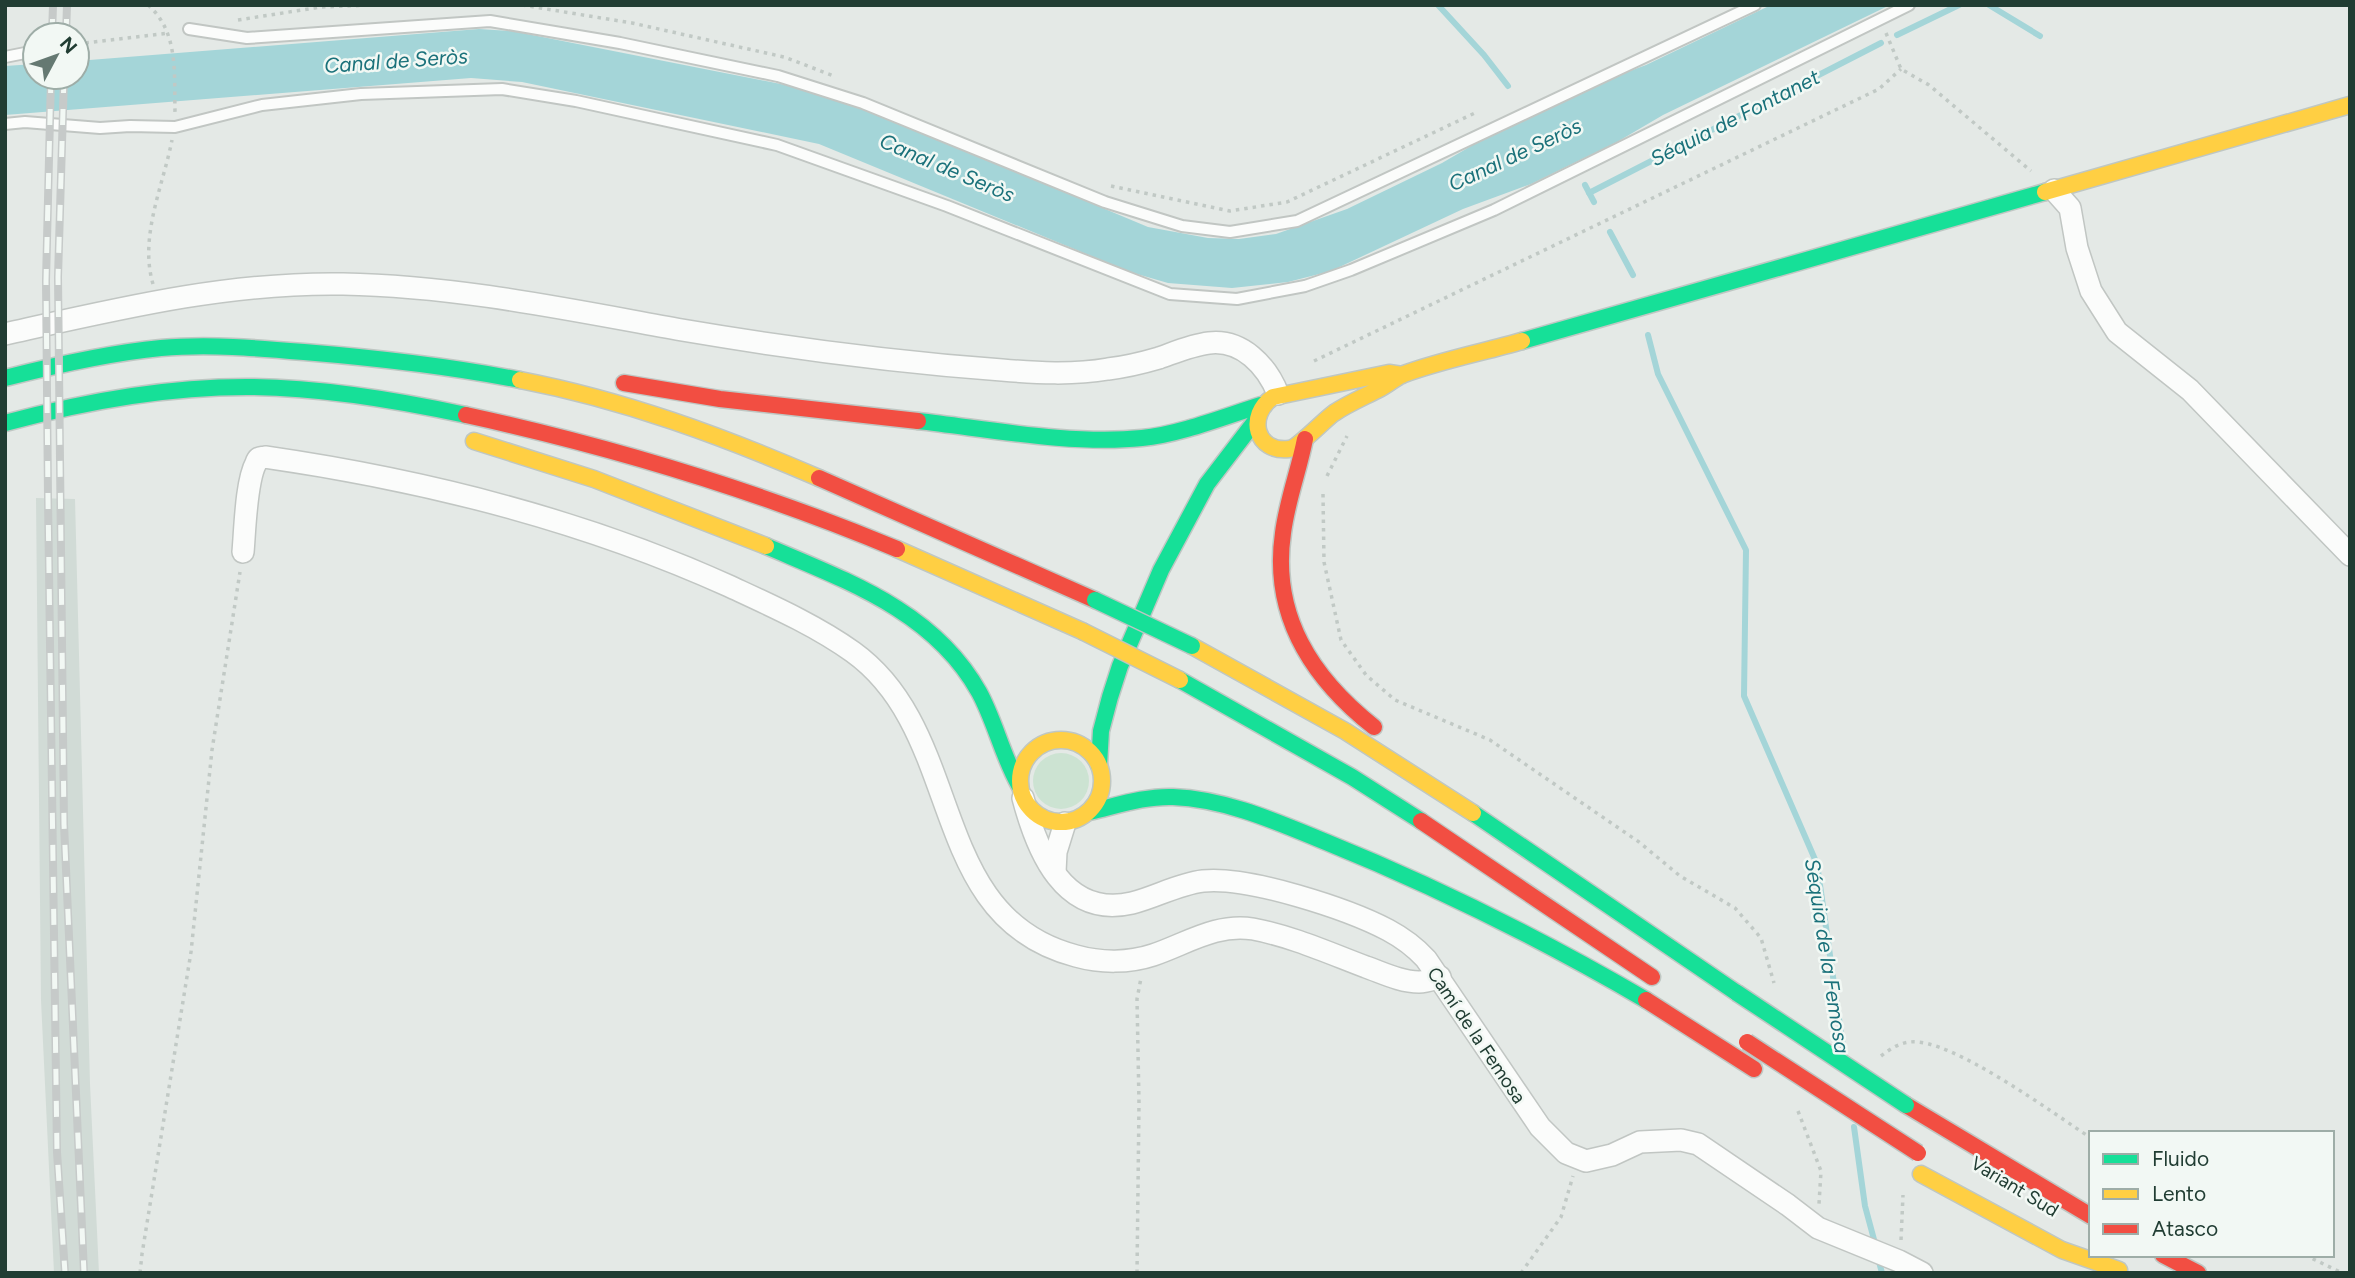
<svg xmlns="http://www.w3.org/2000/svg" width="2355" height="1278" viewBox="0 0 2355 1278" font-family="Figtree,sans-serif">
<style>
.built{fill:#d1dbd6}
.green{fill:#cce3d2}
.water{fill:#a4d5d8}
.lines{fill:none;stroke-linecap:round;stroke-linejoin:round}
.stream{stroke:#a4d5d8;stroke-width:6}
.lane-casing{stroke:#c1c6c3;stroke-width:14}
.street-casing{stroke:#c1c6c3;stroke-width:24}
.fast-casing{stroke:#bfc7c3;stroke-width:19}
.slow-casing{stroke:#bfc7c3;stroke-width:19}
.jam-casing{stroke:#bfc7c3;stroke-width:19}
.path{stroke:#c1c9c5;stroke-width:3.5;stroke-dasharray:3.5 5;stroke-linecap:butt}
.lane{stroke:#fbfcfb;stroke-width:10}
.street{stroke:#fbfcfb;stroke-width:21}
.fast{stroke:#16e098;stroke-width:16}
.slow{stroke:#ffcf43;stroke-width:16}
.jam{stroke:#f24e42;stroke-width:16}
.rail-casing{stroke:#c6cac9;stroke-width:8}
.rail{stroke:#f2f8f4;stroke-width:5;stroke-dasharray:16;stroke-linecap:butt}
.fast-bridge-casing{stroke:#bcc5c2;stroke-width:19;stroke-linecap:butt}
.slow-bridge-casing{stroke:#bcc5c2;stroke-width:19;stroke-linecap:butt}
.jam-bridge-casing{stroke:#bcc5c2;stroke-width:19;stroke-linecap:butt}
.fast-bridge{stroke:#16e098;stroke-width:16}
.slow-bridge{stroke:#ffcf43;stroke-width:16}
.jam-bridge{stroke:#f24e42;stroke-width:16}
.labels{text-anchor:middle;stroke-width:5;stroke-linejoin:round;paint-order:stroke}
.street-label{font-size:19px;fill:#213d33;stroke:#f2f8f4}
.water-label{font-size:21px;font-style:italic;fill:#1a717a;stroke:#f2f8f4}
</style>
<rect width="100%" height="100%" fill="#e4e9e6"/>
<!-- built -->
<path class="built" d="M36 498 75 499 90 1084 99 1273H54L41 1000Z"/>
<!-- green -->
<circle class="green" cx="1061" cy="781" r="28"/>
<!-- water -->
<path class="water" d="M1771 5H1890L1663 115 1617 142 1531 184 1463 209 1331 271 1288 282 1232 288 1168 283 1130 272 819 144 522 82 471 78 5 115V66L35 64V77H77V61L479 29 512 31 806 89 871 111 1148 227 1208 238 1239 239 1276 234 1347 209 1442 163 1514 121 1595 84 1646 65Z"/>
<g class="lines">
<!-- stream -->
<g class="stream">
<path d="M1438 5 1484 55 1508 86"/>
<path d="M1989 5 2040 36"/>
<path d="M1897 35 1959 5"/>
<path d="M1585 185 1594 202"/>
<path d="M1589 193 1881 43"/>
<path d="M1610 232 1633 275"/>
<path d="M1648 335 1658 374 1746 550 1744 696 1817 864 1843 1047"/>
<path d="M1854 1127 1865 1206 1876 1247"/>
<path d="M1878 1258 1882 1273"/>
</g>
<!-- lane casing -->
<g class="lane-casing">
<g id="lane">
<path d="M189 29 247 38 490 21 620 43 778 76 863 103 1105 202 1182 226 1230 232 1297 221 1755 5"/>
<path d="M5 57 35 51"/>
<path d="M5 124 25 122 100 128 130 126 175 127 262 105 361 94 502 89 576 101 777 145 947 206 1170 294 1237 299 1305 286 1351 270 1494 210 1909 5"/>
</g>
</g>
<!-- street casing -->
<g class="street-casing">
<g id="street">
<path d="M2054 190 2070 208 2077 248 2091 291 2117 332 2190 390 2350 555"/>
<path d="M5 334C117 309 228 282 343 284 458 286 570 310 682 330 788 348 895 362 1002 370 1037 373 1073 375 1108 369 1125 367 1142 363 1159 358 1176 352 1192 345 1209 343 1242 339 1267 366 1278 394"/>
<path d="M243 552C245 530 246 481 256 463 258 457 259 458 265 457 424 480 583 520 729 586 772 606 815 625 853 652 967 734 925 917 1076 956 1101 963 1129 963 1153 955 1186 944 1216 923 1253 929 1291 936 1329 953 1366 967 1383 973 1401 982 1419 982 1427 982 1433 979 1440 977"/>
<path d="M1023 798C1037 851 1064 919 1132 903 1156 897 1178 884 1203 881 1248 876 1348 909 1388 930 1403 938 1415 947 1426 959L1540 1127 1566 1153 1586 1161 1612 1155 1640 1142 1681 1140 1698 1144 1788 1205 1818 1228 1899 1261 1922 1273"/>
<path d="M1055 872 1056 852 1065 823"/>
</g>
</g>
<!-- fast casing -->
<g class="fast-casing">
<g id="fast">
<path d="M1522 341 2045 192"/>
<path d="M5 378C56 365 108 353 161 348 209 344 257 348 304 352 377 358 449 366 520 380"/>
<path d="M918 421C989 429 1071 445 1142 438 1178 435 1226 416 1261 405"/>
<path d="M5 423C86 401 169 386 254 387 325 388 396 400 466 415"/>
<path d="M766 546C847 581 934 611 979 692 995 721 1002 755 1019 785"/>
<path d="M1180 680 1352 777 1421 821"/>
<path d="M1099 765 1101 731 1110 697 1120 666 1161 570 1207 484 1256 420"/>
<path d="M1089 812C1116 806 1144 796 1173 797 1226 799 1277 822 1326 842 1437 887 1543 940 1646 1000"/>
<path d="M1473 813 1737 993"/>
</g>
</g>
<!-- slow casing -->
<g class="slow-casing">
<g id="slow">
<path d="M2045 192 2350 105"/>
<path d="M1402 375 1389 373 1273 397C1246 416 1256 453 1289 449 1298 448 1324 420 1334 413 1349 403 1366 396 1381 388 1389 384 1396 377 1404 374 1442 360 1484 352 1522 341"/>
<path d="M520 380C624 400 722 436 819 478"/>
<path d="M474 441 594 479 766 546"/>
<path d="M897 549 1082 631"/>
<path d="M1192 646 1345 731 1473 813"/>
<circle cx="1061" cy="781" r="41"/>
<path d="M1921 1174 2062 1250 2119 1270"/>
</g>
</g>
<!-- jam casing -->
<g class="jam-casing">
<g id="jam">
<path d="M624 383 720 399 918 421"/>
<path d="M466 415C613 447 758 491 897 549"/>
<path d="M1305 439C1299 470 1287 501 1283 533 1271 616 1312 678 1374 727"/>
<path d="M819 478 1095 600"/>
<path d="M1421 821 1652 977"/>
<path d="M1646 1000 1754 1069"/>
<path d="M1906 1105 2091 1216"/>
<path d="M2163 1255 2198 1273"/>
</g>
</g>
<!-- path -->
<g class="path">
<path d="M148 5C179 32 174 74 175 112"/>
<path d="M522 5 632 23 784 57 834 76"/>
<path d="M238 20 321 7 373 5"/>
<path d="M1886 33 1901 69 1929 85 2031 171"/>
<path d="M77 44 169 33"/>
<path d="M1111 186 1230 211 1287 202 1477 112"/>
<path d="M153 284C139 237 163 186 172 140"/>
<path d="M1314 361 1879 89 1901 69"/>
<path d="M1327 476 1347 436"/>
<path d="M1323 494 1324 562 1341 640 1366 675 1395 700 1490 740 1639 842 1680 876 1735 908 1761 938 1774 983"/>
<path d="M1881 1056C1890 1049 1899 1043 1910 1042 1950 1037 2054 1114 2091 1138"/>
<path d="M1798 1111 1821 1171 1819 1204"/>
<path d="M1901 1240 1903 1195"/>
<path d="M2305 1255 2342 1273"/>
<path d="M140 1273 142 1254 191 952 212 750 240 572"/>
<path d="M1137 1273 1139 1103 1137 999 1141 978"/>
<path d="M1521 1273 1561 1217 1573 1176"/>
</g>
<!-- lane -->
<use href="#lane" class="lane"/>
<!-- street -->
<use href="#street" class="street"/>
<!-- fast -->
<use href="#fast" class="fast"/>
<!-- slow -->
<use href="#slow" class="slow"/>
<!-- jam -->
<use href="#jam" class="jam"/>
<!-- rail casing -->
<g class="rail-casing">
<g id="rail">
<path d="M52 35 53 5"/>
<path d="M66 35 67 5"/>
<path d="M51 77 46 281 48 498 57 1152 65 1273"/>
<path d="M64 77 58 277 64 824 84 1273"/>
</g>
</g>
<!-- rail -->
<use href="#rail" class="rail"/>
<!-- fast-bridge casing -->
<g class="fast-bridge-casing">
<g id="fast-bridge">
<path d="M1095 600 1192 646"/>
<path d="M1737 993 1906 1105"/>
</g>
</g>
<!-- slow-bridge casing -->
<g class="slow-bridge-casing">
<path id="slow-bridge" d="M1082 631 1180 680"/>
</g>
<!-- jam-bridge casing -->
<g class="jam-bridge-casing">
<path id="jam-bridge" d="M1747 1042 1918 1153"/>
</g>
<!-- fast-bridge -->
<use href="#fast-bridge" class="fast-bridge"/>
<!-- slow-bridge -->
<use href="#slow-bridge" class="slow-bridge"/>
<!-- jam-bridge -->
<use href="#jam-bridge" class="jam-bridge"/>
</g>
<g class="labels">
<!-- street labels -->
<g class="street-label">
<text transform="translate(1477 1035) rotate(56)" y="7">Camí de la Femosa</text>
<text transform="translate(2015 1186) rotate(31)" y="7">Variant Sud</text>
</g>
<!-- water labels -->
<g class="water-label">
<text transform="translate(396 61) rotate(-4)" y="7">Canal de Seròs</text>
<text transform="translate(1735 118) rotate(-27)" y="7">Séquia de Fontanet</text>
<text transform="translate(1515 155) rotate(-25)" y="7">Canal de Seròs</text>
<text transform="translate(947 168) rotate(23)" y="7">Canal de Seròs</text>
<text transform="translate(1827 956) rotate(81)" y="7">Séquia de la Femosa</text>
</g>
</g>
<!-- border -->
<rect width="2355" height="1278" fill="none" stroke="#213d33" stroke-width="14"/>
<!-- legend -->
<rect x="2089" y="1131" width="245" height="126" fill="#f2f8f4" stroke="#9eada7" stroke-width="2"/>
<rect x="2103" y="1154" width="35" height="10" fill="#16e098" stroke="#9eada7" stroke-width="2"/>
<text x="2152" y="1166" font-size="21" fill="#213d33">Fluido</text>
<rect x="2103" y="1189" width="35" height="10" fill="#ffcf43" stroke="#9eada7" stroke-width="2"/>
<text x="2152" y="1201" font-size="21" fill="#213d33">Lento</text>
<rect x="2103" y="1224" width="35" height="10" fill="#f24e42" stroke="#9eada7" stroke-width="2"/>
<text x="2152" y="1236" font-size="21" fill="#213d33">Atasco</text>
<!-- north arrow -->
<g transform="translate(56 56) rotate(49)"><circle r="33" fill="#f2f8f4" stroke="#9eada7" stroke-width="2"/>
<path d="M0-5L12 26L0 18L-12 26Z" fill="#657972"/>
<text y="-10" font-size="19" font-weight="bold" text-anchor="middle" fill="#213d33">N</text>
</g>
</svg>
